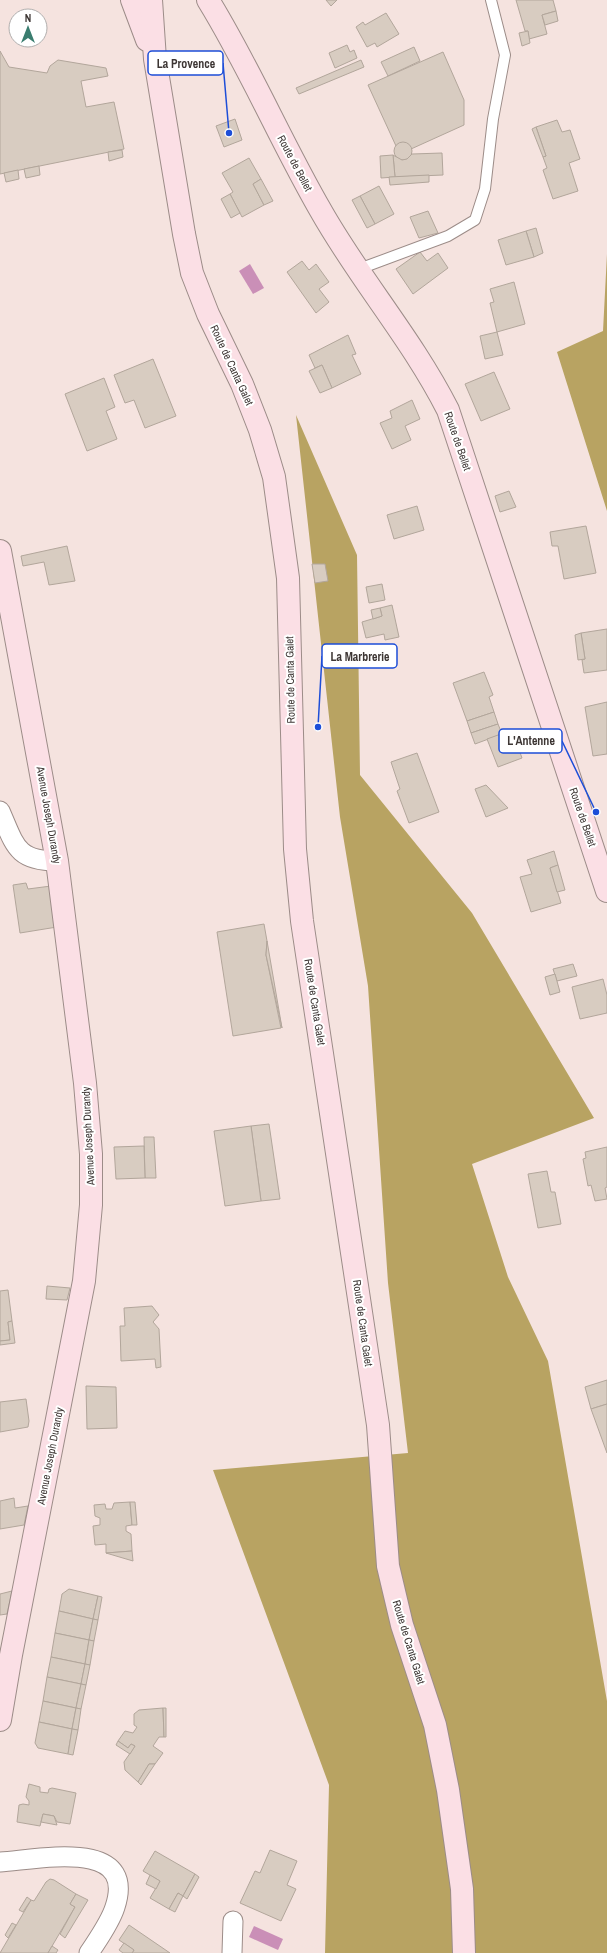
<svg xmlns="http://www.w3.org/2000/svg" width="607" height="1953" viewBox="0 0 607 1953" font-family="'Archivo Narrow',sans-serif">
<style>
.forest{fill:#b8a362}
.water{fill:#ca8fb7}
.building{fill:#d8ccc1;stroke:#b2a69b}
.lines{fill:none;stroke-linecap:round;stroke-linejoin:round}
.lane-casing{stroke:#9c8c88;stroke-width:12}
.street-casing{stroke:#9c8c88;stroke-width:21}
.secondary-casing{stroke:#9c8c88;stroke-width:24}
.lane{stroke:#fff;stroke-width:10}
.street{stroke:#fff;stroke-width:19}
.secondary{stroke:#fbdfe5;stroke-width:22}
.labels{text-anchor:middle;stroke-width:4;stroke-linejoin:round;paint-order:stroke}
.street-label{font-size:11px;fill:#3d3634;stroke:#fff}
.leader{fill:none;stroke:#1d4ed8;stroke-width:1.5}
.callout-dot{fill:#1d4ed8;stroke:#fff;stroke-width:1.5}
.callout{fill:#fff;stroke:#1d4ed8;stroke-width:1.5}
.callout-label{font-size:12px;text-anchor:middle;font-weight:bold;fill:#3d3634}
</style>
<rect width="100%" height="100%" fill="#f5e3df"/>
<!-- forest -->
<g class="forest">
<path d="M607 254V511L557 352 603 331Z"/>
<path d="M296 415 357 555 360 775 472 913 594 1118 472 1164 508 1277 548 1361 607 1701V1953H325L329 1785 213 1470 408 1453 388 1283 368 986 340 817Z"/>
</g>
<!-- water -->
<g class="water">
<path d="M250 264 264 288 253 294 239 271Z"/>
<path d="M254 1926 283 1939 278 1950 249 1937Z"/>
</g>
<!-- building -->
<g class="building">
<path d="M326 0H337L331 6Z"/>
<path d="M516 0H553L556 11 542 15 547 34 529 39 528 31H525Z"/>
<path d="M556 11 558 21 545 25 542 15Z"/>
<path d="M386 13 399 34 377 47 375 43 367 47 356 27 363 22 365 25Z"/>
<path d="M528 31 530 43 522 46 519 33Z"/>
<path d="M347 45 350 52 354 50 357 58 335 68 329 53Z"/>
<path d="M414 47 420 61 388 76 381 62Z"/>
<path d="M0 51 9 67 47 73 50 66 58 60 106 68 108 76 81 81 86 107 114 102 124 149 0 174Z"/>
<path d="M443 52 464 100V125L411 149 406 143 396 146 368 85Z"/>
<path d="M361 60 364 67 299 94 296 88Z"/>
<path d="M235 119 242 140 224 147 216 126Z"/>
<path d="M557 120 562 132 570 130 580 159 569 163 578 191 553 199 543 170 547 168 543 157 546 156 536 127Z"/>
<path d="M536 127 546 156 543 157 532 129Z"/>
<circle cx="403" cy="151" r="9"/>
<path d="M122 150 123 157 109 161 108 152Z"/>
<path d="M442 153 443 175 395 177 393 155 402 160 407 159 412 154Z"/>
<path d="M393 155 395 177 381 178 380 156Z"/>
<path d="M249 158 261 179 253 184 264 205 242 217 230 194 233 192 222 173Z"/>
<path d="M39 166 40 175 26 178 24 169Z"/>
<path d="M18 170 19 179 6 182 4 173Z"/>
<path d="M429 175V182L390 185 389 177Z"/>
<path d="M261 179 273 201 264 205 253 184Z"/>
<path d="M379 186 394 214 375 224 360 196Z"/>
<path d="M230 194 240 213 231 218 221 199Z"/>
<path d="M360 196 375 224 367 228 352 200Z"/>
<path d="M428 211 438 233 419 238 410 217Z"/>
<path d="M536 228 543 253 534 257 526 231Z"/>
<path d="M526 231 534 257 506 265 498 240Z"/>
<path d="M420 252 427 261 438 253 448 268 413 294 396 269Z"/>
<path d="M302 261 309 270 316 264 329 282 319 289 329 302 316 313 287 272Z"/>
<path d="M514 282 525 324 497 332 490 303 494 302 490 289Z"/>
<path d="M497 332 503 355 485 359 480 336Z"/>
<path d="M348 335 356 354 352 355 361 374 332 388 322 365 315 368 309 355Z"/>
<path d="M153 359 176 416 145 428 134 400 125 403 114 375Z"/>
<path d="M322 365 332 388 320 393 309 371Z"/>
<path d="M494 372 510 409 481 421 465 384Z"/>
<path d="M104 378 115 407 106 411 117 439 87 451 65 394Z"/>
<path d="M412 400 420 419 405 426 411 440 392 449 380 423 392 418 390 411Z"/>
<path d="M509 491 516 507 500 512 495 496Z"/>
<path d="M417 506 424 530 394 539 387 515Z"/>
<path d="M586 526 596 573 564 579 558 546H552L550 532Z"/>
<path d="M67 546 75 581 49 585 44 562 23 566 21 556Z"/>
<path d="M312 564H325L328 581 315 583Z"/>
<path d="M382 584 385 600 369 603 366 587Z"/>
<path d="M392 605 399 637 385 640 384 634 366 638 362 622 382 616 380 608Z"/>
<path d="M380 608 382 616 373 619 371 610Z"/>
<path d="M607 629V670L584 673 582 660 585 659 581 633Z"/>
<path d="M581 633 585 659 578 660 575 635Z"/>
<path d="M484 672 493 695 489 697 494 712 467 721 453 683Z"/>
<path d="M607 702V754L593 756 585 707Z"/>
<path d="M494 712 498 724 471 733 467 721Z"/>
<path d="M498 724 502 734 475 744 471 733Z"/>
<path d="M512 730 522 758 498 767 487 739Z"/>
<path d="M417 753 439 812 409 823 397 791 400 789 391 762Z"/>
<path d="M486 785 508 808 486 817 475 789Z"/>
<path d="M554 851 558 865 550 868 561 903 531 912 520 877 532 874 527 860Z"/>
<path d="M558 865 565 890 557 892 550 868Z"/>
<path d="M26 883 28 889 51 886 57 927 20 933 13 885Z"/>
<path d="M264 924 267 941 266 955 281 1028 233 1036 217 932Z"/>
<path d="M267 941 282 1028 266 955Z"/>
<path d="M573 964 577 976 557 981 553 969Z"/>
<path d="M555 974 560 992 550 995 545 977Z"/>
<path d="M603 979 607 995V1013L580 1019 572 987Z"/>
<path d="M269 1124 280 1199 261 1201 251 1126Z"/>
<path d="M251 1126 261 1201 225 1206 214 1131Z"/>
<path d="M144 1137H154L156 1178H145Z"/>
<path d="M144 1146 145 1178 116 1179 114 1147Z"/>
<path d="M607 1147V1187L605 1188 607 1199 595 1201 591 1185 588 1186 583 1159 586 1158 585 1152Z"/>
<path d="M547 1171 551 1192H555L561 1224 538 1228 528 1174Z"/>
<path d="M47 1286 70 1288 67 1300 46 1299Z"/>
<path d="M8 1290 12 1321 8 1322 10 1340 0 1341V1291Z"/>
<path d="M152 1306 159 1315 153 1322 159 1329 161 1367 156 1368 155 1359 121 1361 120 1326H125L124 1308Z"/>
<path d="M12 1321 15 1343 0 1345V1341L10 1340 8 1322Z"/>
<path d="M607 1380V1404L591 1409 585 1387Z"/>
<path d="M86 1386 116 1387 117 1428 87 1429Z"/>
<path d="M26 1399 29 1421 28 1427 0 1432V1402Z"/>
<path d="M607 1404V1453L591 1409Z"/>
<path d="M14 1498 15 1508 28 1506 24 1525 0 1529V1501Z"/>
<path d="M130 1502 132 1525 126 1526V1531L131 1534 132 1551 106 1553V1544L95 1545 93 1526 100 1525V1518L95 1516 94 1505 105 1504 106 1509H112L114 1503Z"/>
<path d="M130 1502H135L137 1525H132Z"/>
<path d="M132 1551 133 1561 106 1553Z"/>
<path d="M69 1589 98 1596 93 1619 59 1611 62 1594Z"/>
<path d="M12 1591 7 1614 0 1615V1594Z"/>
<path d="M98 1596 102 1597 98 1620 93 1619Z"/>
<path d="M59 1611 93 1619 89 1640 55 1633Z"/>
<path d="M93 1619 98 1620 94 1641 89 1640Z"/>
<path d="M55 1633 89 1640 85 1664 51 1657Z"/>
<path d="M89 1640 94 1641 90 1665 85 1664Z"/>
<path d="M51 1657 85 1664 81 1684 47 1677Z"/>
<path d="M85 1664 90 1665 86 1685 81 1684Z"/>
<path d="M47 1677 81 1684 76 1708 43 1701Z"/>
<path d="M81 1684 86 1685 81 1709 76 1708Z"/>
<path d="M43 1701 76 1708 72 1729 39 1722Z"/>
<path d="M76 1708 81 1709 78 1730 72 1729Z"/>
<path d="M163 1708 164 1737H159L153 1746 163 1753 155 1764H149L138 1782 125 1770 124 1762 135 1746 131 1744 128 1748 118 1741 125 1731 133 1733 137 1727 134 1725V1714L139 1710Z"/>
<path d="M163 1708H166V1737H164Z"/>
<path d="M39 1722 72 1729 68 1754 38 1748 35 1743Z"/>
<path d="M72 1729 78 1730 73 1755 68 1754Z"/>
<path d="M118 1741 128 1748 131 1744 135 1746 130 1754 116 1745Z"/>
<path d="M149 1764H155L141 1785 138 1782Z"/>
<path d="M29 1784 40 1787V1792L48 1793 49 1789 52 1788 76 1793 70 1824 57 1822 54 1816 43 1814 40 1826 17 1822 19 1805 23 1804 29 1805V1801L26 1797Z"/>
<path d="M43 1814 54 1816 57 1825 41 1822Z"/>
<path d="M270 1850 297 1861 287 1885 296 1889 281 1921 240 1903 255 1871 260 1873Z"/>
<path d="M155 1851 195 1874 183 1896 178 1893 169 1909 150 1898 160 1881 143 1871Z"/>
<path d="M195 1874 199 1877 187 1899 183 1896Z"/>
<path d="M150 1875 160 1881 156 1889 146 1884Z"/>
<path d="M50 1879 54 1880 76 1894 70 1904 75 1907 48 1953H0L31 1900 34 1901 46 1882Z"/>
<path d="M178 1893 183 1896 175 1912 169 1909Z"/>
<path d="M76 1894 88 1900 65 1938 60 1934 75 1907 70 1904Z"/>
<path d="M27 1897 31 1900 23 1912 19 1910Z"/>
<path d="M12 1923 16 1925 8 1938 5 1935Z"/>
<path d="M129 1925 170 1953H132L134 1950 119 1940Z"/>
<path d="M124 1943 134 1950 132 1953H123L119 1950Z"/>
<path d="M52 1946 58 1950 56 1953H48Z"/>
</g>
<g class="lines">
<!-- lane casing -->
<g class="lane-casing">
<path id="lane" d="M359 269 448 236 475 220 485 189 493 119 505 55 491 0"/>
</g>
<!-- street casing -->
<g class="street-casing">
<g id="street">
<path d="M0 811C15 845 16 861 57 861"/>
<path d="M0 1862C36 1860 138 1837 115 1907 110 1923 98 1939 89 1953"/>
<path d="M232 1953 233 1921"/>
</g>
</g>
<!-- secondary casing -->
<g class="secondary-casing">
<g id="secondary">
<path d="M132 0 147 40"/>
<path d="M151 0 155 59 184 234 192 273 208 314 242 384 260 430 274 477 288 578 295 849 302 921 378 1425 388 1566 402 1625 435 1725 448 1790 462 1889 464 1953"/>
<path d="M208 0C250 68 281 142 321 211 360 280 412 339 448 410L607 891"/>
<path d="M0 551 57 861 85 1083 91 1154V1205L84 1281 11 1655 0 1720"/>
</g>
</g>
<!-- lane -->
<use href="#lane" class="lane"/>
<!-- street -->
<use href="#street" class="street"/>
<!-- secondary -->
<use href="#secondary" class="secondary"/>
</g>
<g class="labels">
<!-- street labels -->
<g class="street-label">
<text transform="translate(295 163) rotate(62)" y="4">Route de Bellet</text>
<text transform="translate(232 365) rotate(65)" y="4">Route de Canta Galet</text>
<text transform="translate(458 441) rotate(71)" y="4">Route de Bellet</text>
<text transform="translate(290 680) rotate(-91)" y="4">Route de Canta Galet</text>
<text transform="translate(49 815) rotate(80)" y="4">Avenue Joseph Durandy</text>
<text transform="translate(583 817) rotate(71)" y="4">Route de Bellet</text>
<text transform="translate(315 1002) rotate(81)" y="4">Route de Canta Galet</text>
<text transform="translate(88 1136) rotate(-93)" y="4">Avenue Joseph Durandy</text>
<text transform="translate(363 1323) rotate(82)" y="4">Route de Canta Galet</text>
<text transform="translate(50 1456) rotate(-79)" y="4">Avenue Joseph Durandy</text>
<text transform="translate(409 1642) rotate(73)" y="4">Route de Canta Galet</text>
</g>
</g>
<!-- callouts -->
<path class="leader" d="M229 133L223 63M318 727L322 656M596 812L562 741"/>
<g class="callout-dot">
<circle cx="229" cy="133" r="4"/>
<circle cx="318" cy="727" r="4"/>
<circle cx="596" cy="812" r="4"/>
</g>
<g class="callout">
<rect x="148" y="51" width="75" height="24" rx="4"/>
<rect x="322" y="644" width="75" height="24" rx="4"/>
<rect x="499" y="729" width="63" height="24" rx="4"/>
</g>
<g class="callout-label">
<text x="186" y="68">La Provence</text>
<text x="360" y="661">La Marbrerie</text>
<text x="531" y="745">L'Antenne</text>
</g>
<!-- north arrow -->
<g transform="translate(28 28)"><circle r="19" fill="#ffffff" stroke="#b1afae"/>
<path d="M0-3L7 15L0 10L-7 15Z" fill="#3a7d6f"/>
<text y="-6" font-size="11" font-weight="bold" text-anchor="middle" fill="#3d3634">N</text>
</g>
</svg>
